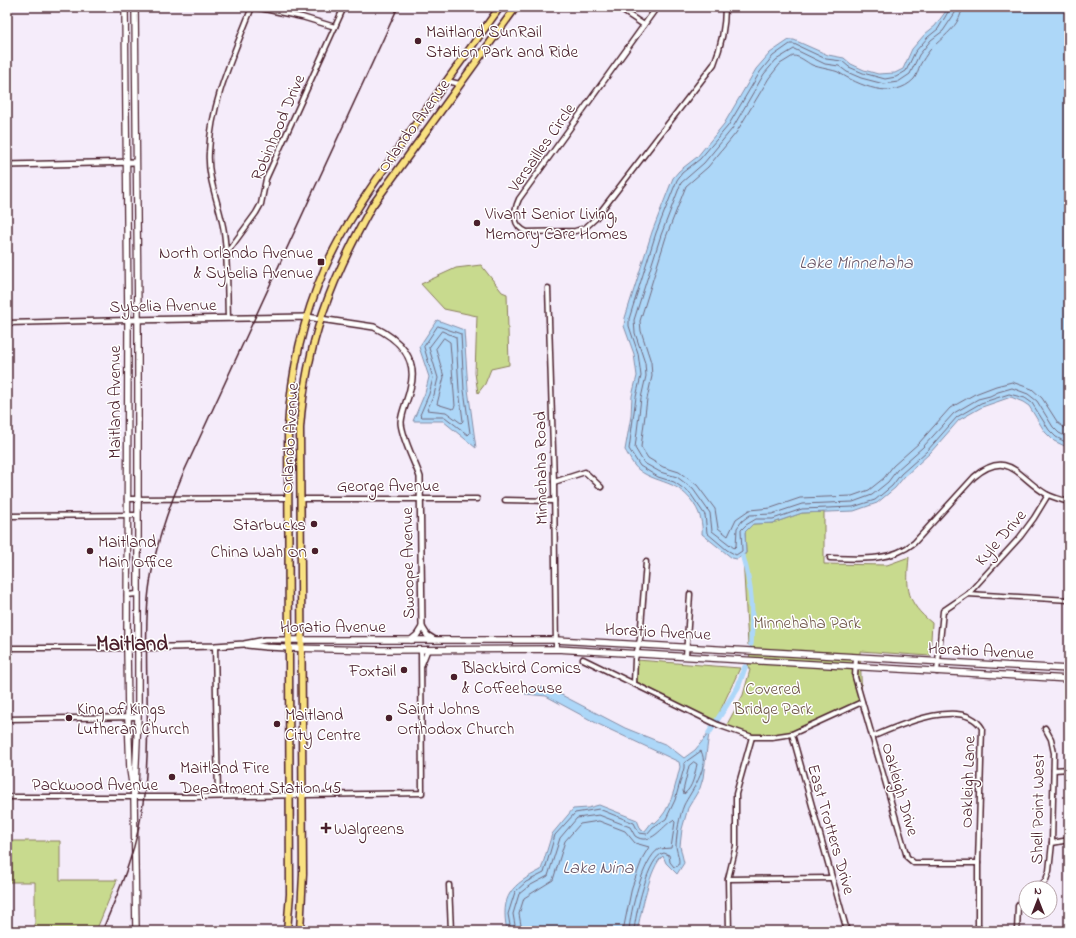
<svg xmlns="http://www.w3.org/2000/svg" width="1076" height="938" viewBox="0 0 1076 938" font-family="'Indie Flower',sans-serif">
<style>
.green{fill:#c8da8e;stroke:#897c5c}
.water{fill:#add7f8;stroke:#858da6}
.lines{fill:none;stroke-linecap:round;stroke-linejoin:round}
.shore{stroke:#72697d;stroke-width:1}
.canal{stroke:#add7f8;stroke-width:5.5}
.minor-casing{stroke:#4a1f2b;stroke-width:7}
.tertiary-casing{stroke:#4a1f2b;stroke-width:8}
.secondary-casing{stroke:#4a1f2b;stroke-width:8}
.primary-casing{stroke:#4a1f2b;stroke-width:9}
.minor{stroke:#fff;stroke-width:4}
.tertiary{stroke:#fff;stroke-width:5}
.secondary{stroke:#fff;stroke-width:5.5}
.primary{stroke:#f9e181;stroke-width:6}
.rail{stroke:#4a1f2b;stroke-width:1.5}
.poi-dot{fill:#4a1f2b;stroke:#fff;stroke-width:1.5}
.labels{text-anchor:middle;stroke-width:3;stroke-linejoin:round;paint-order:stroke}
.poi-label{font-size:17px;fill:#4a1f2b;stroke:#fff;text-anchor:start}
.street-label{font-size:17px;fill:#4a1f2b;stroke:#fff}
.park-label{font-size:17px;fill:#705749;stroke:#fff}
.water-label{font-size:18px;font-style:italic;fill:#685668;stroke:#fff}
.district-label{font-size:21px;font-weight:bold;fill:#4a1f2b;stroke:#fff}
</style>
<rect width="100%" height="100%" fill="#f5ecfa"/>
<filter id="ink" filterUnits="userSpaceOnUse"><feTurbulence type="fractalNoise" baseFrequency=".025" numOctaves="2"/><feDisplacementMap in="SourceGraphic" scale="8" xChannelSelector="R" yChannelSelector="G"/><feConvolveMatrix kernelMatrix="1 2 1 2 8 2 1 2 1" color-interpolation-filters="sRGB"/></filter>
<g filter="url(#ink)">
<!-- green -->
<g class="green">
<path d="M481 265 502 292 507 294 509 365 491 369 485 384 478 393 475 373 477 316 444 309 421 284 456 268Z"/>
<path d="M824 512V564L887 565 909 557C906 589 906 602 932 623L930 656 860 651 862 702 799 731 760 738 725 728 743 695 750 670 748 667 751 644 748 645 743 557 746 553 745 532 753 524 773 523 802 513Z"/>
<path d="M637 660 740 668 715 722 637 682Z"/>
<path d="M7 841H60V880H117L96 931H35V882H7Z"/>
</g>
<!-- water -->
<g class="water">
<path d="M949 7H1069V448L1054 441 1045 432 1029 406 1023 402 1011 397 982 407 959 420 930 453 904 477 895 488 877 503 854 511 802 513 773 523 753 524 745 532 746 553 737 559 732 558 702 534C704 514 691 494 672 485 661 480 649 478 639 470 633 466 629 456 625 450L631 416 632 396 637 376 634 354 624 326 625 318 652 232 673 178 679 171 697 157 724 124 756 69 770 53 789 40H794L828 55 844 58 851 64 864 70 878 74 895 73 903 69 912 49 925 34 935 26Z"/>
<path d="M437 320 464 330 468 389 476 448 443 421H413L425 393 429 377 419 347Z"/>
<path d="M532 686 550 689 625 728 667 745 684 758 695 750 709 733 703 778 700 788 688 808 682 829 680 846 684 863 677 874 666 863 663 856C650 865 641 914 637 931H507C500 896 511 885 541 870L552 834 573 809 588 808 599 805 637 820 641 830 645 831 652 822 655 823C671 811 675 786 680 767L679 762 598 724 546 696 525 694Z"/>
</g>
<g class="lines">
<!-- shore -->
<g class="shore">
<path d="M951 7 938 29 928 37 915 52 906 71 896 77 885 79 863 73 849 67 842 61 826 59 794 44H790L773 56 760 72 728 126 700 159 682 173 677 180 656 233 629 319V326L638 353 641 376 636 397 629 449 640 466 658 477 674 482 690 493 705 515 707 533 727 550 736 555 742 551 741 530 746 525 756 519H773L802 509 853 507 875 500 892 486 901 474 927 451 957 417 981 403 1009 394 1025 398 1032 403 1049 430 1056 437 1069 444"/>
<path d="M956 7 955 13 943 31 931 40 919 55 910 74 898 82 884 84 861 78 847 72 839 66 825 64 794 49 776 60 764 74 732 129 704 163 681 183 661 235 634 320 635 333 645 363 646 376 641 398 635 448 644 463 660 472 677 477 693 489 710 513 712 531 734 548 736 546 737 528 742 521 750 515 772 514 802 504 853 502 872 495 888 482 897 470 923 447 954 413 978 399 990 396 998 392 1012 388 1028 394 1037 401 1053 427 1059 433 1069 438"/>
<path d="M962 7C961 26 941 38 930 50 926 55 923 60 920 65 918 70 917 75 914 79 893 101 858 85 838 72 834 70 819 68 812 65 806 62 800 56 793 56L780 64 769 78 736 133 708 167 686 186 666 237 640 321 641 331 651 362 652 376 647 399 641 447 648 458 663 467 679 472 697 485 715 509 718 528 728 536 736 519 749 510 771 508 800 498 852 496 869 490 884 478 893 466 919 443 950 408 975 394 996 386 1012 382 1032 389 1042 398 1058 423 1069 431"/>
<path d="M438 326 461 334 464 390 470 433 468 435 445 417H422L420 415 429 394 433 378 424 347Z"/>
<path d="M442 331 456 337 459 390 463 421 461 423 446 412 427 410 434 395 438 378 429 348Z"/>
<path d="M444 338 450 342 455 406 453 409 437 404 444 377 436 349Z"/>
<path d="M694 762 697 764C695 773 693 788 684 794L683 791 689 766Z"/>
<path d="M511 931 508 914 515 892 526 882 544 873 555 835 575 813 599 809 634 823 639 833 647 834 653 827 666 819 675 800 684 768V763L701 751C710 768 691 791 684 805 679 817 677 832 676 845 676 852 681 859 678 866L674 867 670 862 669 855 664 853C648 855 635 916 634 931"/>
<path d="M516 931 513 914 519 894 529 886 548 876 560 838 577 818 599 815 630 827 635 836C651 847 662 826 673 820L675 822 671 848 659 849C643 858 630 912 629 931"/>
<path d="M522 931 519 914 524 898 553 880 565 841 580 824 599 821 625 831 635 843 649 847 643 857 632 887 623 931"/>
</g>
<!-- canal -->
<g class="canal">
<path d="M743 557C752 587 753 612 751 644"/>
<path d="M709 733 738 687 745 667"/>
</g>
<!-- minor casing -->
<g class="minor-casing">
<g id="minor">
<path d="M255 7 302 17 335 27"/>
<path d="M617 7 644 25"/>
<path d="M657 7 519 199C513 212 512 226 527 232L575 231 585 228 595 219 714 64C722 44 725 28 725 7"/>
<path d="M447 81 460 84"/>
<path d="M226 254 256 213 261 204 266 179 344 7"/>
<path d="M548 288 554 482 556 649"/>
<path d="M228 318C227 289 228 260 224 232 220 205 207 180 209 152 211 101 234 54 252 7"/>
<path d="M7 323 128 320"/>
<path d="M554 482 585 472 601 487"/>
<path d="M127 499 287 498"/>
<path d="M300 499H477"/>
<path d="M505 500 554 501"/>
<path d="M7 516 137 515"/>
<path d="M830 558C859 559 890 562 914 543L974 477C1010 447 1019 480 1048 495 1055 498 1062 500 1069 502"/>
<path d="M968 594 1069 600"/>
<path d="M127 595 137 594"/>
<path d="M215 646 218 796"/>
<path d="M7 648H127"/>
<path d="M686 656 690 594"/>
<path d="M856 657 855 677 907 857 914 863H978"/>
<path d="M583 659 718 725 752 737H772L792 734 862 702"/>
<path d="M422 664 428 649"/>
<path d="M937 672 943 611 968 594 1020 537 1034 518 1048 495"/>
<path d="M634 683 635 659 640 639 646 562"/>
<path d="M7 719 138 717"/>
<path d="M792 734 847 931"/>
<path d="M872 737C898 726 963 696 982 728L978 863V931"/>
<path d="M1054 770 1069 769"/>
<path d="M7 797H194L422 793 421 650"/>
<path d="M1052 843 1069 840"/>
<path d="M728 879 832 878"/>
<path d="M449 885 451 931"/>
<path d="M1038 888 1046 880 1049 871 1052 843 1054 753 1051 739 1045 728"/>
<path d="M729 931 728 879 736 846V794L752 737"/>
<path d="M1017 931 1018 906 1026 896"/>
</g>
</g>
<!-- tertiary casing -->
<g class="tertiary-casing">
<g id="tertiary">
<path d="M7 165 136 162"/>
<path d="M128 320 307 317 374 327C399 339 419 359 410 389 408 400 402 410 401 422 401 436 415 462 420 477L422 627 427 635 435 640"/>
<path d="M411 640 417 635 422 627"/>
<path d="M247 645 266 647 288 648"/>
<path d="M127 648 215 646 244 644 265 640H288"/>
</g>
</g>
<!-- secondary casing -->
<g class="secondary-casing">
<g id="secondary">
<path d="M125 7 128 320 127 648 128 717 130 770 134 796 136 931"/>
<path d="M288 640H556L1069 669"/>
<path d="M288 648 381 650 556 649 1069 679"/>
<path d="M135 786 138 717V319L135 7"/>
</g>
</g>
<!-- primary casing -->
<g class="primary-casing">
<g id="primary">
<path d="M287 931 290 894 288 427C291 372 303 318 325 268 347 219 379 176 410 132 440 91 470 49 500 7"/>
<path d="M300 931 303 874 300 428C306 343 331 280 372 206L516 7"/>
</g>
</g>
<!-- minor -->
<use href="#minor" class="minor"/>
<!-- tertiary -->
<use href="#tertiary" class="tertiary"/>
<!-- secondary -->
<use href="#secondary" class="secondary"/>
<!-- primary -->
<use href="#primary" class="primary"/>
<!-- rail -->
<path class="rail" d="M102 931C121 887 139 844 144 796 152 730 143 664 148 599 152 556 165 516 182 476L398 7"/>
</g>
</g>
<!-- markers -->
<g class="poi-dot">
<circle cx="418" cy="41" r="4"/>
<circle cx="477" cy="223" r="4"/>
<rect x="317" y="258" width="8" height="8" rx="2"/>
<circle cx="314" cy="524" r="4"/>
<circle cx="90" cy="551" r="4"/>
<circle cx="315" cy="551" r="4"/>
<circle cx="404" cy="670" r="4"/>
<circle cx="454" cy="677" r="4"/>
<circle cx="69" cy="718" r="4"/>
<circle cx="389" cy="718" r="4"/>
<circle cx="277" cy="724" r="4"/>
<circle cx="172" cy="777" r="4"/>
<path d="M324 822h4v4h4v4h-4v4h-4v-4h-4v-4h4z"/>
</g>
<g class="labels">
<!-- poi labels -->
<g class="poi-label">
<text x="426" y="37">Maitland SunRail<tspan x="426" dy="20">Station Park and Ride</tspan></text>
<text x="485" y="219">Vivant Senior Living,<tspan x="485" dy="20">Memory Care Homes</tspan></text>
<text x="313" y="258" text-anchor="end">North Orlando Avenue<tspan x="313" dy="20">&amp; Sybelia Avenue</tspan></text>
<text x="306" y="530" text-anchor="end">Starbucks</text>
<text x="98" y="547">Maitland<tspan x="98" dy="20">Main Office</tspan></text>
<text x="307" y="557" text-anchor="end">China Wah On</text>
<text x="462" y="673">Blackbird Comics<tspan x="462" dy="20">&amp; Coffeehouse</tspan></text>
<text x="396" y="676" text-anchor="end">Foxtail</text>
<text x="77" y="714">King of Kings<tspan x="77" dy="20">Lutheran Church</tspan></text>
<text x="397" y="714">Saint Johns<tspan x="397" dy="20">Orthodox Church</tspan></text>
<text x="285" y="720">Maitland<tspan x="285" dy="20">City Centre</tspan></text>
<text x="180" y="773">Maitland Fire<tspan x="180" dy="20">Department Station 45</tspan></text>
<text x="334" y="834">Walgreens</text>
</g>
<!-- street labels -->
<g class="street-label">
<text transform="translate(413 125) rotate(-54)" y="6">Orlando Avenue</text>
<text transform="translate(277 127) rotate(-67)" y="6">Robinhood Drive</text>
<text transform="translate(541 147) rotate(-55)" y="6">Versailles Circle</text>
<text transform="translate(163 305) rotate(-1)" y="6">Sybelia Avenue</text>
<text transform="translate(114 402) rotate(-90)" y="6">Maitland Avenue</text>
<text transform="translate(289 438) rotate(-87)" y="6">Orlando Avenue</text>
<text transform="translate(540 468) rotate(-91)" y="6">Minnehaha Road</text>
<text x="388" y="491">George Avenue</text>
<text transform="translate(1000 537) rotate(-49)" y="6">Kyle Drive</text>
<text transform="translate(407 563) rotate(-91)" y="6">Swoope Avenue</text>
<text x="333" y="632">Horatio Avenue</text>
<text transform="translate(658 631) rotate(3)" y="6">Horatio Avenue</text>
<text transform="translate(981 650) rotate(3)" y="6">Horatio Avenue</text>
<text transform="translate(967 782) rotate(-88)" y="6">Oakleigh Lane</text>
<text x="95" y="790">Packwood Avenue</text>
<text transform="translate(901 789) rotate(74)" y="6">Oakleigh Drive</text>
<text transform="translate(1037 809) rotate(-89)" y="6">Shell Point West</text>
<text transform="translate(832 829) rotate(74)" y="6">East Trotters Drive</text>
</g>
<!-- park labels -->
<g class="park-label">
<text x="807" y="628">Minnehaha Park</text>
<text x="773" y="694">Covered<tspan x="773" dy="20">Bridge Park</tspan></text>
</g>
<!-- water labels -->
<g class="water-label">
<text x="856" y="268">Lake Minnehaha</text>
<text x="598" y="873">Lake Nina</text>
</g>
<!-- district labels -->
<g class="district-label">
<text x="132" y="650">Maitland</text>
</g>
</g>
<!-- margin -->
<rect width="1076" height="938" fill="none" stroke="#fff" stroke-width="24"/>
<rect x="12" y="12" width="1052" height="914" fill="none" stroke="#4a1f2b" stroke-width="1.5" filter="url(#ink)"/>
<!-- north arrow -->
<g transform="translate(1038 900)"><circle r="19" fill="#ffffff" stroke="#b7a5aa"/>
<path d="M0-3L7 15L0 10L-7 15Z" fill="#4a1f2b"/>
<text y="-6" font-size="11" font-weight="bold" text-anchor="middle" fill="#4a1f2b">N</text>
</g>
</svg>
